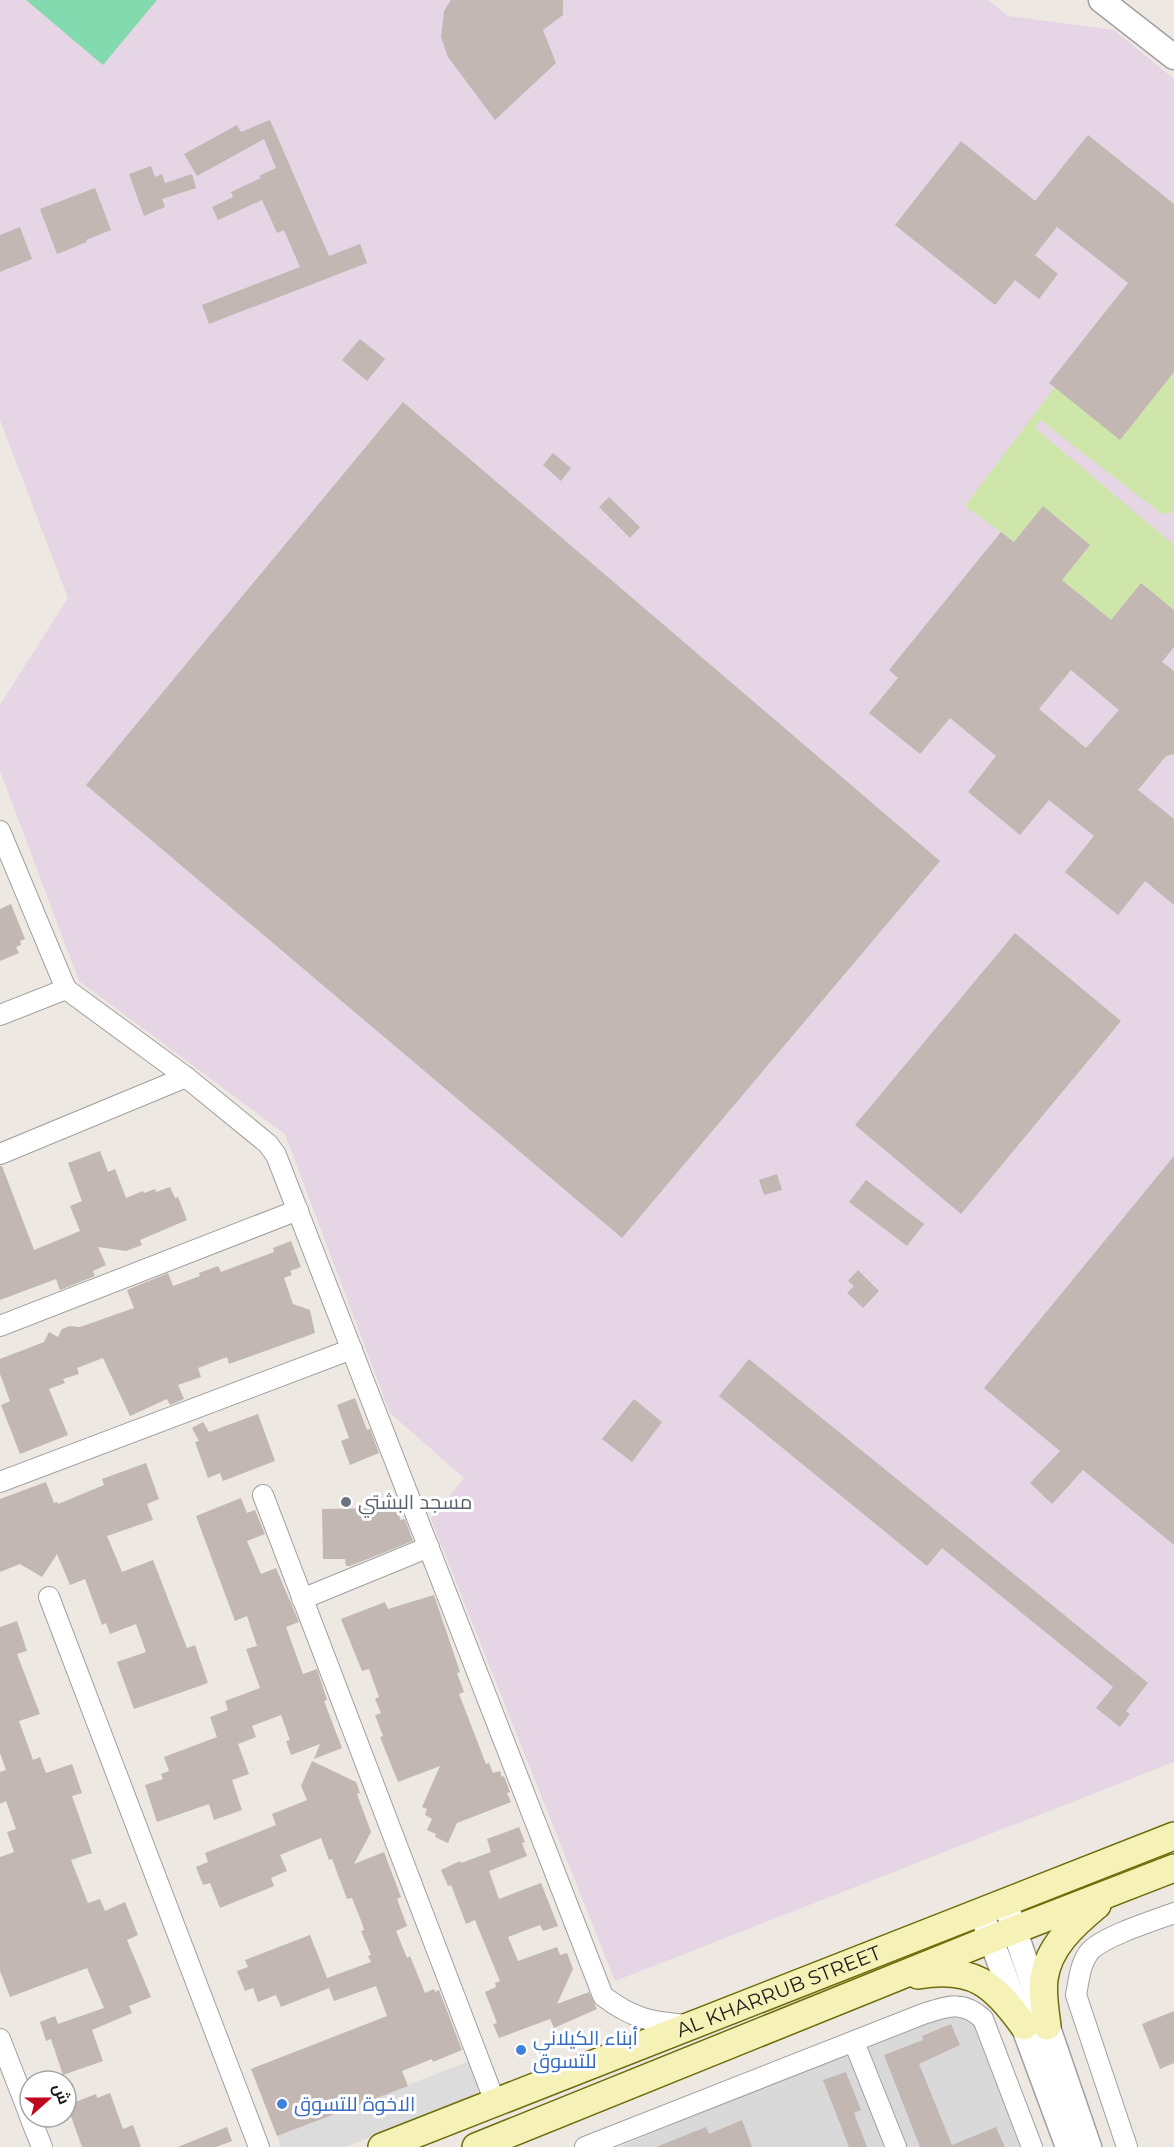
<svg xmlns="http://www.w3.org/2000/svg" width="1174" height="2147" viewBox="0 0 1174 2147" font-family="Montserrat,Cairo,sans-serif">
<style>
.residential{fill:#dad9d9}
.industrial{fill:#e6d5e5}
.grass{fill:#cee6aa}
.pitch{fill:#83daae}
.parking{fill:#dcdcdc}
.building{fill:#c2b7b2;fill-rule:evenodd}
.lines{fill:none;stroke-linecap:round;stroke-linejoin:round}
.minor-casing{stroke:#a0a0a0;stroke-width:22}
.tertiary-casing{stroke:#a0a0a0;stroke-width:27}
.secondary-casing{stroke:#6d6d09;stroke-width:30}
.minor{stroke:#fff;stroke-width:20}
.tertiary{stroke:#fff;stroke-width:24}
.secondary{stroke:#f6f2b7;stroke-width:27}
.worship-dot{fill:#6b7280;stroke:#fff;stroke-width:2}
.shop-dot{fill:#3f7fe0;stroke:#fff;stroke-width:2}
.labels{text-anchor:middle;stroke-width:6;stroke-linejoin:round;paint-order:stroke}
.worship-label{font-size:20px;fill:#5b616d;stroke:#fff;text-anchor:start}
.street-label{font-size:20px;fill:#1c1c1c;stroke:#fff}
.shop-label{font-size:20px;fill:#366cbe;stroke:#fff;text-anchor:start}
</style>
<rect width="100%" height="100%" fill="#ede8e2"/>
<!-- residential -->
<path class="residential" d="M942 2008 969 2009 1030 2147H619Z"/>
<!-- industrial -->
<path class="industrial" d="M0 0H988L1008 16 1114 30 1174 79V1762L615 1981 431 1519 464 1478 390 1413 285 1134 79 981 0 771V705L68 598 0 420Z"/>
<!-- grass -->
<path class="grass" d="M1174 372V508L1170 513 1162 514 1040 420 1035 428 1174 545V610L1141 583 1111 620 1062 580 1090 545 1043 506 1014 542 965 506 1055 387Z"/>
<!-- pitch -->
<path class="pitch" d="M26 0H157L103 65Z"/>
<!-- parking -->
<path class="parking" d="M472 2060 485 2093 345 2147H281L277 2136Z"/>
<!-- building -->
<g class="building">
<path d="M451 0H563V15L543 30 556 63 495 120 448 57 441 37 444 11Z"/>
<path d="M270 120 329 256 360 244 367 263 209 324 202 305 300 267 284 230 277 233 262 200 218 220 212 207 233 197 231 192 261 178 259 176 276 168 264 139 197 176 184 154 237 125 241 132Z"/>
<path d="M1088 135 1174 204V372L1120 440 1049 383 1128 283 1057 227 1035 255 1058 274 1039 299 1015 280 995 305 895 225 961 141 1035 201Z"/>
<path d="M151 166 155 177 162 174 165 183 192 174 196 188 162 199 165 207 144 216 129 174Z"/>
<path d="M95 188 111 230 86 240 87 242 57 254 40 209Z"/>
<path d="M20 227 32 259 0 272V235Z"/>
<path d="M360 339 385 359 367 381 342 360Z"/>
<path d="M403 402 940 861 622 1238 86 785Z"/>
<path d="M553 453 571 468 561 481 543 465Z"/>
<path d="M609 497 640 527 630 538 599 507Z"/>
<path d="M1043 506 1090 545 1062 580 1111 620 1141 583 1174 610V647L1162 662 1174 671V754L1166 756 1138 790 1174 819V905L1145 881 1118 915 1065 872 1094 836 1049 800 1020 835 968 792 996 756 950 718 920 754 869 713 898 678 889 670 1001 532 1014 542ZM1071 670 1119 710 1086 748 1039 709Z"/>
<path d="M11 904 25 939 20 941 21 945 16 947 19 953 0 961V909Z"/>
<path d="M1015 933 1121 1021 961 1214 855 1125Z"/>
<path d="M100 1151 108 1172 115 1169 126 1198 143 1191 144 1193 155 1189 156 1192 170 1187 175 1198 178 1197 187 1220 140 1240 142 1245 126 1251 98 1247 106 1265 93 1271 95 1276 60 1290 56 1279 0 1300V1166H2L34 1250 80 1231 70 1206 82 1201 68 1163Z"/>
<path d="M1174 1156V1545L1083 1470 1052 1504 1030 1483 1060 1451 984 1388Z"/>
<path d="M777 1174 782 1190 764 1195 759 1180Z"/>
<path d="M866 1180 924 1224 907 1246 849 1202Z"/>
<path d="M291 1241 301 1267 290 1271 292 1275 284 1278 293 1304 310 1310 315 1333 229 1364 227 1357 198 1368 201 1377 178 1385 184 1399 170 1405 167 1399 130 1416 103 1358 77 1368 79 1374 63 1379 65 1383 49 1389 68 1435 20 1454 1 1405 10 1401 0 1374V1359L44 1342 49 1332 58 1337 62 1329 70 1326 80 1327 134 1308 127 1290 168 1273 173 1286 200 1276 199 1273 218 1266 221 1272 274 1252 273 1248Z"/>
<path d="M858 1270 879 1291 863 1308 847 1293 854 1286 848 1281Z"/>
<path d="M749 1359 1148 1683 1126 1711 1130 1714 1120 1727 1096 1708 1113 1687 942 1548 927 1566 719 1396Z"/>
<path d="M355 1398 367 1430 370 1429 379 1453 350 1465 341 1441 349 1438 337 1405Z"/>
<path d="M634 1399 662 1422 632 1462 602 1439Z"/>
<path d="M258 1414 275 1461 223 1481 220 1473 208 1478 195 1442 199 1441 192 1428 203 1422 209 1432Z"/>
<path d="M146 1463 159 1499 147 1504 153 1520 107 1536 122 1572 153 1560 187 1648 195 1645 208 1683 134 1709 117 1662 146 1652 136 1624 110 1634 106 1623 102 1625 85 1579 70 1585 57 1554 42 1577 20 1564 0 1572V1499L46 1482 54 1503 57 1502 58 1504 104 1485 102 1479Z"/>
<path d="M241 1498 247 1513 255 1510 265 1534 247 1541 261 1574 276 1568 299 1622 286 1627 303 1674 317 1669 327 1700 324 1701 342 1748 314 1759 320 1744 291 1755 286 1741 290 1740 281 1715 252 1726 256 1737 238 1744 249 1774 232 1780 242 1810 214 1820 209 1804 157 1822 145 1785 163 1779 161 1774 169 1771 164 1757 217 1737 210 1717 228 1710 225 1701 260 1688 246 1649 257 1646 247 1616 235 1621 196 1516Z"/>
<path d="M385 1500H397L400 1520 405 1519 413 1541 350 1566H346L345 1559H323L322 1509 385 1508Z"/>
<path d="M434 1595 460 1672 457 1673 464 1692 459 1694 486 1764 489 1763 493 1773 500 1771 502 1777 504 1776 510 1792 507 1793 511 1802 457 1823 448 1843 435 1837 436 1834 427 1830 432 1819 425 1815 427 1809 422 1807 440 1766 398 1782 380 1737 383 1736 375 1715 381 1713 375 1699 379 1697 369 1669 362 1671 341 1619 385 1602 388 1609Z"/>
<path d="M17 1621 27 1651 17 1654 40 1714 19 1721 33 1760 40 1757 46 1773 72 1764 82 1793 72 1796 92 1853 71 1860 88 1903 100 1899 105 1911 125 1902 138 1935 127 1940 151 1997 129 2006 132 2013 92 2030 103 2061 63 2075 51 2039 46 2041 40 2022 55 2016 58 2024 104 2008 87 1968 10 1997 0 1971V1857L14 1852 7 1832 16 1829 6 1801 0 1804V1772L6 1770 0 1753V1627Z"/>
<path d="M312 1761 356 1782 360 1793 357 1794 371 1832 354 1864 384 1852 401 1897 397 1899 407 1926 396 1931 407 1958 410 1956 425 1993 434 1989 435 1992 439 1990 462 2050 433 2062 432 2059 402 2071 408 2086 277 2136 251 2069 387 2016 376 1986 334 2001 329 1988 281 2007 276 1995 258 2002 253 1988 245 1991 237 1971 248 1967 245 1960 310 1935 327 1978 371 1962 368 1956 371 1955 361 1931 364 1930 362 1923 352 1898 347 1899 332 1859 329 1860 321 1838 280 1855 287 1871 271 1878 274 1886 220 1908 210 1883 203 1885 196 1867 208 1862 205 1853 276 1825 272 1814 307 1800 301 1786Z"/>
<path d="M519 1827 525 1842 522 1843 527 1856 489 1871 499 1899 541 1883 558 1926 543 1931 540 1925 508 1937 518 1961 557 1947 560 1955 567 1953 573 1969 557 2004 589 1992 597 2009 554 2028 550 2019 499 2038 493 2024 497 2023 485 1992 496 1987 495 1983 500 1981 475 1920 466 1924 451 1885 448 1886 441 1870 460 1861 461 1863 491 1852 487 1839Z"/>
<path d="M1174 2011V2063L1160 2069 1142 2024Z"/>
<path d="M951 2024 960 2045 919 2064 952 2145 996 2127 1005 2147H920L884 2055 923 2040 922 2036Z"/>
<path d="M846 2072 861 2110 854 2113 867 2147H849L823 2080Z"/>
<path d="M110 2093 123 2129 133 2125 141 2147H82L67 2105 96 2094 97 2098Z"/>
<path d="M742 2120 752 2147H656L706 2127 709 2134Z"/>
<path d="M227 2127 232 2141 216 2147H178Z"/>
</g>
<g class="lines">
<!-- minor casing -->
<g class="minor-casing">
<g id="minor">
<path d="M0 831 66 989 186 1077 268 1144 276 1155 603 1996C633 2019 651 2022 689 2025"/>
<path d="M0 1015 66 989"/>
<path d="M0 1154 186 1077"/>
<path d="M0 1326 298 1210"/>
<path d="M0 1482 352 1349"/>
<path d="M263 1495 495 2102"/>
<path d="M49 1597 259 2147"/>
<path d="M302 1599 429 1547"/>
<path d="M0 2039 30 2116"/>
<path d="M854 2042 896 2147"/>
<path d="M30 2117 42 2147"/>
<path d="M585 2147 923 2014C948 2006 963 2000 983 2019L1032 2147"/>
<path d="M1127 2147 1076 1995C1079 1980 1080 1962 1091 1950 1107 1935 1153 1921 1174 1913"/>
</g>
</g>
<!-- tertiary casing -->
<g class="tertiary-casing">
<g id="tertiary">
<path d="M1101 0 1174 57"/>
<path d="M981 1912 1068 2147"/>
<path d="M1009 1914 1089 2147"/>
</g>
</g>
<!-- secondary casing -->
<g class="secondary-casing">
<g id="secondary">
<path d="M918 1975C973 1966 994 1984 1024 2026"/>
<path d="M1047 2026C1045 2011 1042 1994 1044 1979 1048 1947 1074 1924 1097 1905"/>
<path id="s1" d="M382 2147 1174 1836"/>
<path d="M476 2147 991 1939 1174 1868"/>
</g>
</g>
<!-- minor -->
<use href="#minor" class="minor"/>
<!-- tertiary -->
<use href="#tertiary" class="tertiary"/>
<!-- secondary -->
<use href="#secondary" class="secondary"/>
</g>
<!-- markers -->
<circle class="worship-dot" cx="346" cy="1502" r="6"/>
<g class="shop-dot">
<circle cx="521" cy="2050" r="6"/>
<circle cx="282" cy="2104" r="6"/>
</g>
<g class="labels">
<!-- worship labels -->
<g class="worship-label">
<text x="358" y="1509">مسجد البشتي</text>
</g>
<!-- street labels -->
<g class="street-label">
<text dy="7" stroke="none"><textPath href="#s1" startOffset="426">AL KHARRUB STREET</textPath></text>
</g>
<!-- shop labels -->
<g class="shop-label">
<text x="533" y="2045">أبناء الكيلاني<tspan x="533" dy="23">للتسوق</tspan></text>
<text x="294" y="2111">الاخوة للتسوق</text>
</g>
</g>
<!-- north arrow -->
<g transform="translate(48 2099) rotate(69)"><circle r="28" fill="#ffffff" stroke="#a4a4a4" stroke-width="1.5"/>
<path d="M0-4.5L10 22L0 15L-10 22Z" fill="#c0091e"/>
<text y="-9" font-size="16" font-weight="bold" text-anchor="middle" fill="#1c1c1c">ش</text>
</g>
</svg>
